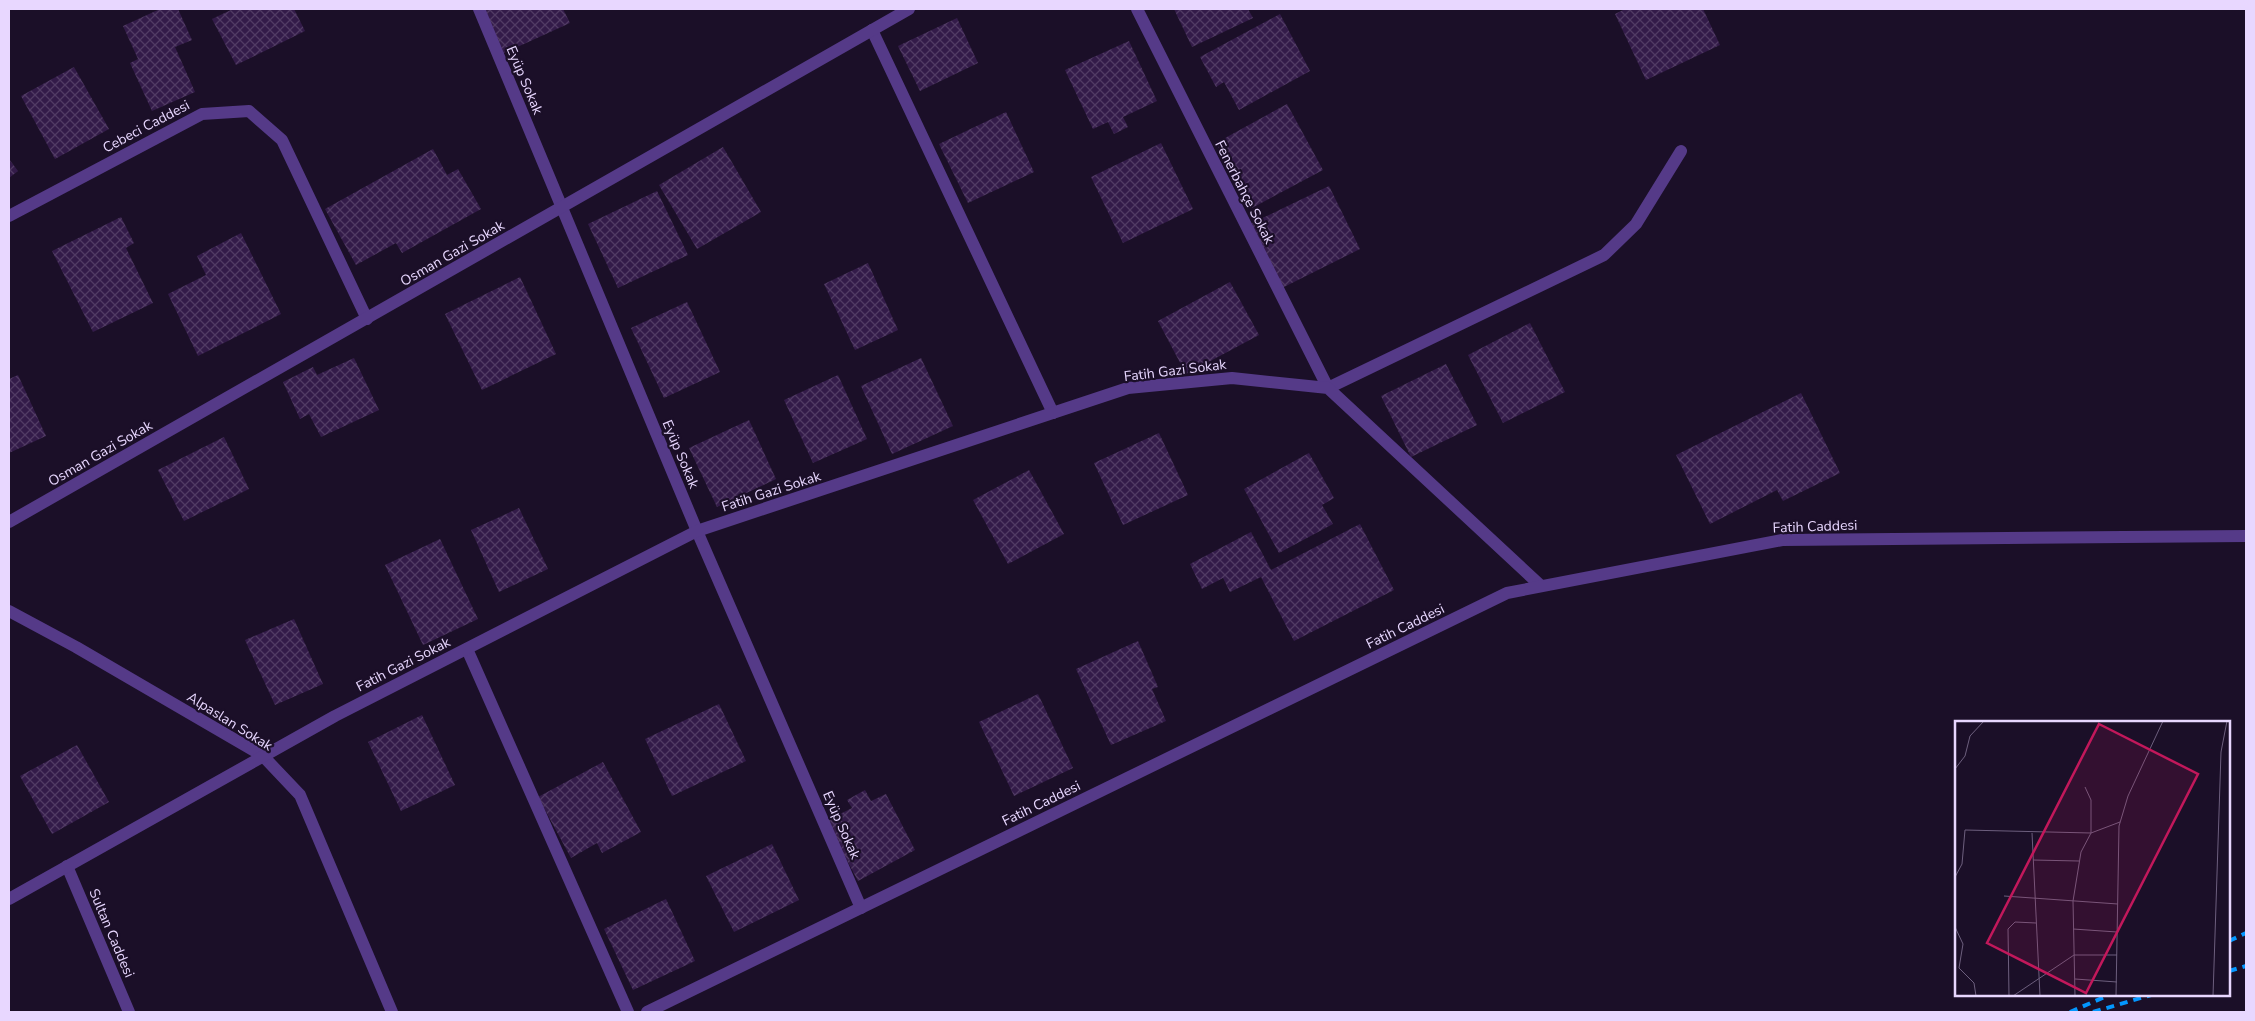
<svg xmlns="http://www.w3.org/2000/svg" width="2255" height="1021" viewBox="0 0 2255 1021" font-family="'Nunito Sans',sans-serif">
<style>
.building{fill:url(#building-cross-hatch)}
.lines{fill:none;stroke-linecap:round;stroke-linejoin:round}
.minor{stroke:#553a88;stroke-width:12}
.tertiary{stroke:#553a88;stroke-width:12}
.rail{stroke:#0397ff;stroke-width:4;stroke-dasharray:8 6;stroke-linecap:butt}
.labels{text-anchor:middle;stroke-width:4.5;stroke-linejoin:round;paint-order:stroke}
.street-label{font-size:14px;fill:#e8d7ff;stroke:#1b0f28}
.inset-road{fill:none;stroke:#6d5f7e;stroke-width:1}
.view{fill:#c2185b;fill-opacity:0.15;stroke:#c2185b;stroke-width:2.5}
.inset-edge{fill:none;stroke:#e8d7ff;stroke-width:2.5}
</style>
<defs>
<pattern id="building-cross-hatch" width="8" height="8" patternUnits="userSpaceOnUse" patternTransform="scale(1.25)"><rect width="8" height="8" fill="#331b49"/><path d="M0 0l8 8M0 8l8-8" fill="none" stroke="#513b64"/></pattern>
</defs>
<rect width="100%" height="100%" fill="#1b0f28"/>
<!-- building -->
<g class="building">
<path d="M160 9H178L192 40 175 47 195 92 152 111 130 63 138 59 123 26Z"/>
<path d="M233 9H294L305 31 236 65 212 19Z"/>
<path d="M481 9H563L570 23 502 54Z"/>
<path d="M1174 9H1248L1253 18 1192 47Z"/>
<path d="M1625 9H1703L1720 45 1646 80 1615 14Z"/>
<path d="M1280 14 1310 71 1239 110 1224 82 1216 87 1200 57Z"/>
<path d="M957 18 978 63 920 91 898 46Z"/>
<path d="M1129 41 1157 101 1123 117 1128 127 1114 134 1108 122 1093 129 1065 70Z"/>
<path d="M74 67 109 129 55 159 21 96Z"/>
<path d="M1287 104 1323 170 1252 208 1216 143Z"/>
<path d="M1006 112 1034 172 968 203 939 144Z"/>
<path d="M1161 143 1193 209 1123 243 1091 177Z"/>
<path d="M723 147 761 212 697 249 659 185Z"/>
<path d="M433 149 447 175 458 169 481 209 402 253 396 243 356 265 325 209Z"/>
<path d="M9 159 18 171 9 178Z"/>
<path d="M1329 186 1360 249 1282 288 1250 224Z"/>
<path d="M657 191 688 255 618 288 588 224Z"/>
<path d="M121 217 134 243 126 248 153 303 93 332 52 251Z"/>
<path d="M241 233 281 314 198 356 168 294 206 275 197 256Z"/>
<path d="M868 263 898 330 855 350 824 284Z"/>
<path d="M520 277 556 354 482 390 445 314Z"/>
<path d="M1230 282 1259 335 1186 374 1158 321Z"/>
<path d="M687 302 720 372 664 398 631 328Z"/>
<path d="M1530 323 1565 392 1503 423 1468 355Z"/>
<path d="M354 358 379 410 321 437 309 414 300 419 283 382 313 367 317 375Z"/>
<path d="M921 358 953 426 892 454 861 386Z"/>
<path d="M1446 364 1477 425 1411 457 1381 396Z"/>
<path d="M18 375 46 436 9 453V379Z"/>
<path d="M838 375 867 439 813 463 784 400Z"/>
<path d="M1801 393 1840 473 1783 501 1777 490 1710 524 1676 455Z"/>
<path d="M749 420 776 479 717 507 689 448Z"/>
<path d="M1159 433 1188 495 1123 525 1094 463Z"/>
<path d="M224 437 249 489 184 521 158 470Z"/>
<path d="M1309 453 1334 498 1322 505 1333 524 1279 553 1244 489Z"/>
<path d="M1029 470 1064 534 1008 564 973 500Z"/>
<path d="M519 508 548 569 499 592 471 530Z"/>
<path d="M1360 524 1394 590 1294 641 1261 577 1230 592 1223 578 1202 589 1190 564 1251 532 1271 570Z"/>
<path d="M440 539 478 619 423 645 385 565Z"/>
<path d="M294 619 323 684 275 705 245 640Z"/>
<path d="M1138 641 1158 687 1152 689 1166 721 1111 745 1076 669Z"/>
<path d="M1038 694 1073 768 1014 796 979 722Z"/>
<path d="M719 704 746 761 672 796 645 739Z"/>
<path d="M422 715 455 785 401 811 368 742Z"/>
<path d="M77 745 109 802 52 834 20 776Z"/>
<path d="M603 762 641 832 602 853 597 843 571 858 538 797Z"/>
<path d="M865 790 871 801 886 794 915 850 858 881 826 821 852 808 847 800Z"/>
<path d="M772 844 799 900 734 932 706 876Z"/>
<path d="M666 899 695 961 633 990 604 929Z"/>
</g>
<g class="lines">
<!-- minor -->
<g class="minor">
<path d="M479 9 697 531 861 908"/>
<path d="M1137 9 1328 388 1604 255 1636 224 1681 151"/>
<path d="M872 30 1053 413"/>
<path d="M9 216 202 114 249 111 282 140 367 319"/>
<path d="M9 522 909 9"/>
<path d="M9 611 76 647 263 756 300 795 392 1012"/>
<path d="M467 649 628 1012"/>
<path d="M67 866 129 1012"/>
<path d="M9 899 335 716 697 531 1128 388 1232 378 1328 388 1541 586"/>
</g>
<!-- tertiary -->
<path class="tertiary" d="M647 1012 1507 593 1782 540 2246 536"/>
<!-- rail -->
<g class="rail">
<path d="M2229 941 2246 933"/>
<path d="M2229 971 2246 966"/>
<path d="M2070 1012 2109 995"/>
<path d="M2093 1012 2151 995"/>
</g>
</g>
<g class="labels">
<!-- street labels -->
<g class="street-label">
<text transform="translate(525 80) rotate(67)" y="5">Eyüp Sokak</text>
<text transform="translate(146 126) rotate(-28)" y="5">Cebeci Caddesi</text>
<text transform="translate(1245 192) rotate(63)" y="5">Fenerbahçe Sokak</text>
<text transform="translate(452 253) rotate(-30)" y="5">Osman Gazi Sokak</text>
<text transform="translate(1175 370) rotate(-7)" y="5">Fatih Gazi Sokak</text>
<text transform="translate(100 453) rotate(-30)" y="5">Osman Gazi Sokak</text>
<text transform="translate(681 454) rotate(67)" y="5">Eyüp Sokak</text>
<text transform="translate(771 491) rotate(-18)" y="5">Fatih Gazi Sokak</text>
<text transform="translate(1815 526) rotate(-2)" y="5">Fatih Caddesi</text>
<text transform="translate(1405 626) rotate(-26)" y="5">Fatih Caddesi</text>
<text transform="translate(403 664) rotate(-27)" y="5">Fatih Gazi Sokak</text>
<text transform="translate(230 721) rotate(32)" y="5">Alpaslan Sokak</text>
<text transform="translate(1041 803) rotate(-26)" y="5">Fatih Caddesi</text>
<text transform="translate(842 825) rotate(66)" y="5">Eyüp Sokak</text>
<text transform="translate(112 933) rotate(67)" y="5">Sultan Caddesi</text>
</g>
</g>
<!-- overview -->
<g transform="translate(1955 721)">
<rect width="275" height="275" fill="#1b0f28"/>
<path class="inset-road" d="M0 48 10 35 15 15 29 0M77 112 85 275M78 139 124 140M0 156 7 143 10 109 136 112V79L130 66M49 175 163 183M0 206 8 223 4 247 19 262 21 275M118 208 162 211M120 258 162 261M54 275 53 208 60 201 81 202M58 275 119 234H162M120 275 118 180 126 131 136 112 165 101M161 275 164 105 173 75 208 0M258 275 266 31 272 0"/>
<path class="view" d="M144 3 243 53 131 272 32 222Z"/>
<rect width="275" height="275" class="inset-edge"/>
</g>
<!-- border -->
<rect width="2255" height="1021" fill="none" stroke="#e8d7ff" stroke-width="20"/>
</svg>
